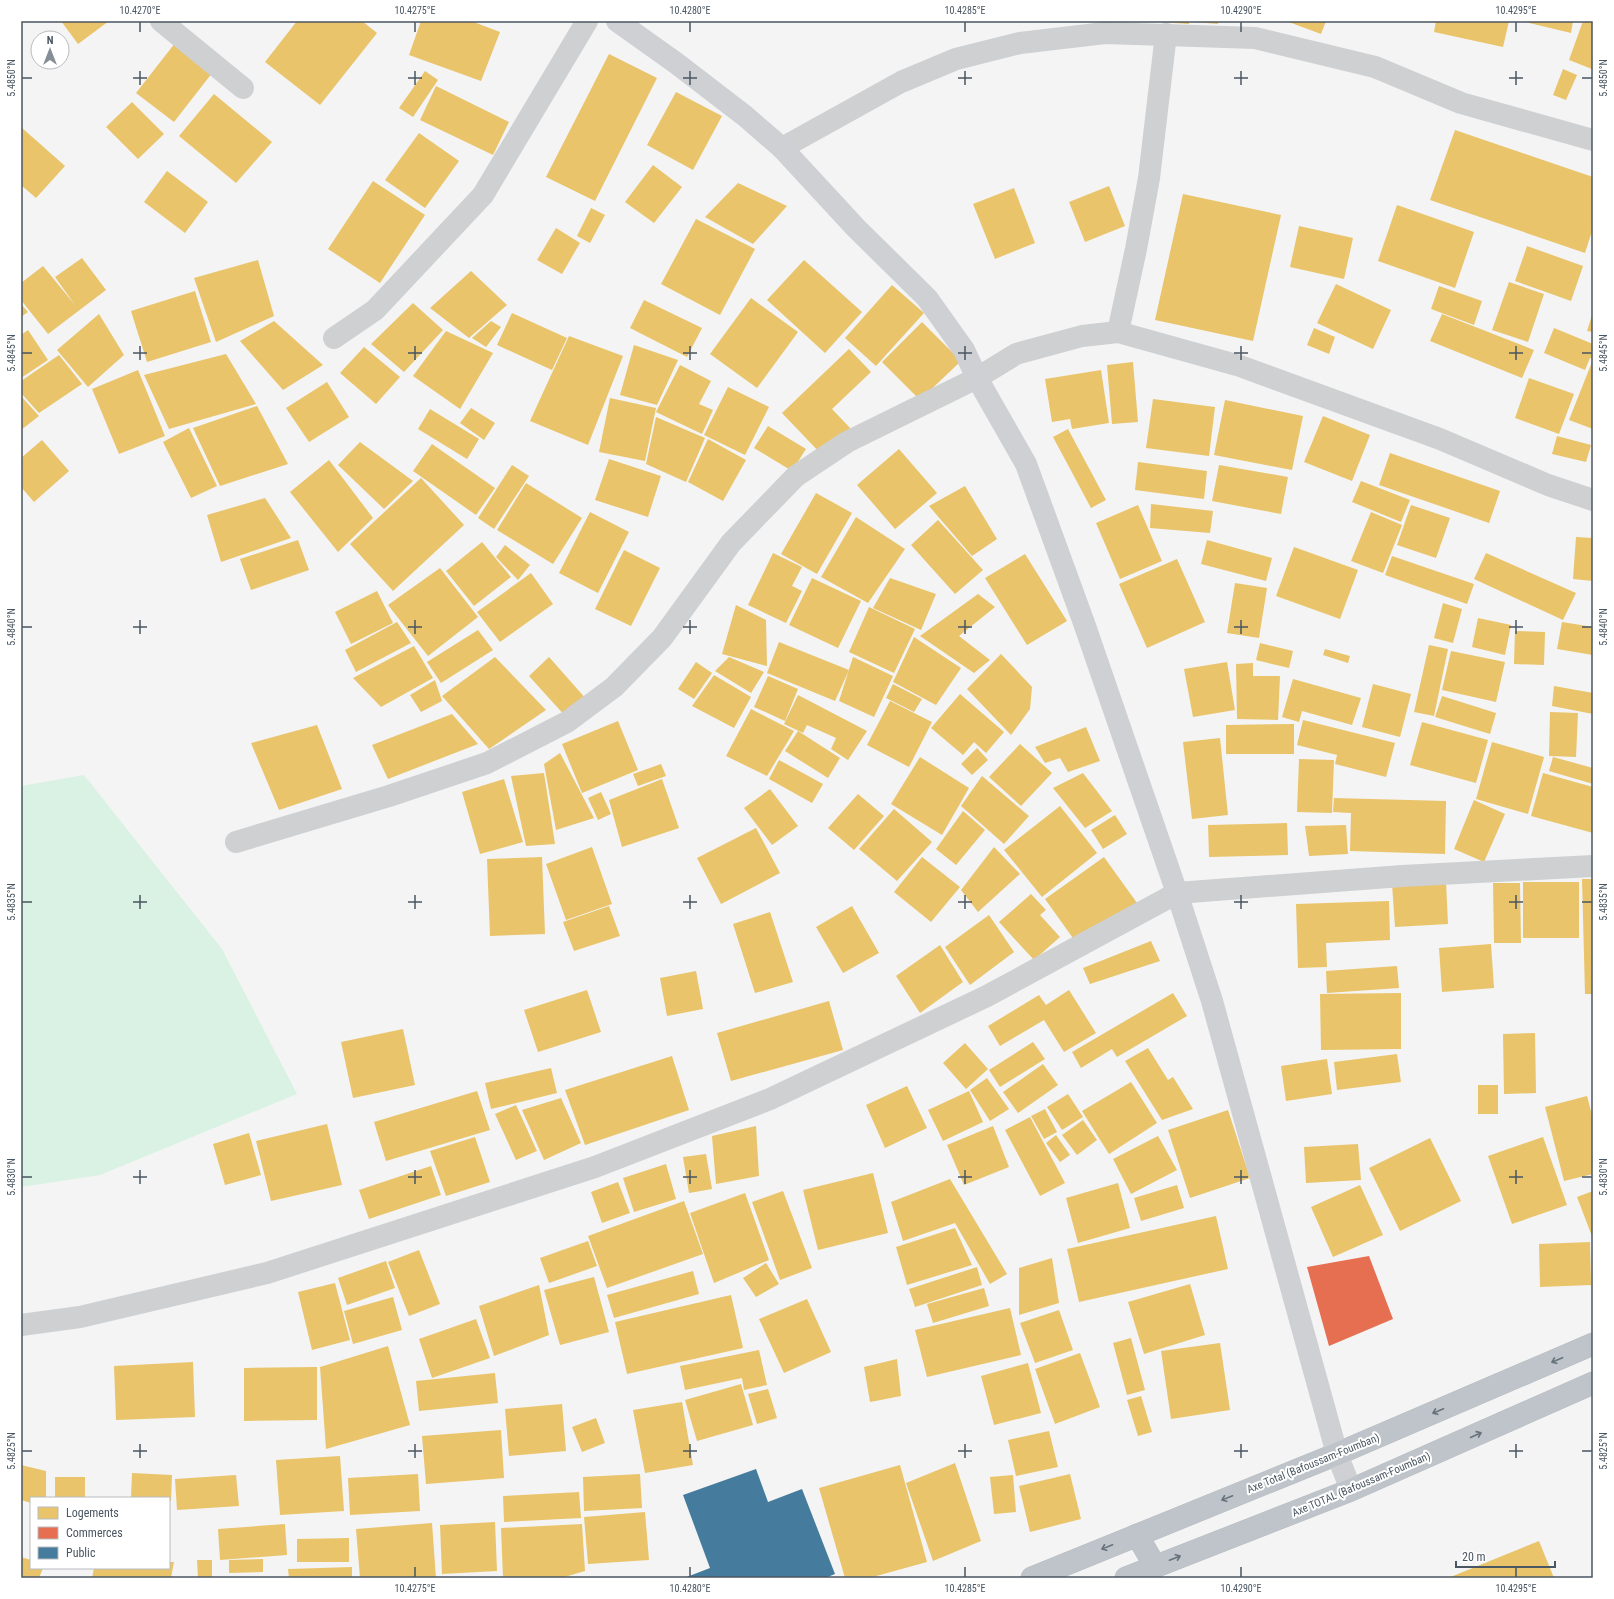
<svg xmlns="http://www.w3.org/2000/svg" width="1614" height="1599" viewBox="0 0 1614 1599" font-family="'Roboto Condensed',sans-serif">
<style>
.green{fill:#d9f2e3}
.homes{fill:#e9c46a}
.shops{fill:#e76f51}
.public{fill:#457b9d}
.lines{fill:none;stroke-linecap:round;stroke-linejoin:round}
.highway-casing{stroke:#b9bec3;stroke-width:23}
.street{stroke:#ced0d2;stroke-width:22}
.secondary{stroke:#ced0d4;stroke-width:22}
.highway{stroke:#bec4c9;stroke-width:22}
.oneway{stroke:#67727b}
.ticks{fill:none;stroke:#4a5661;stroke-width:1.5}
.labels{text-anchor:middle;stroke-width:4;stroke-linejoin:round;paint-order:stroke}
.street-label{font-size:11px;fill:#4a5661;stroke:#fff}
.neatline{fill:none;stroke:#4a5661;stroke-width:1.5}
.ticks-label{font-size:10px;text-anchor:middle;fill:#4a5661}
</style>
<rect width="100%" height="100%" fill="#f4f4f4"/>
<!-- green -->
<path class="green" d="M84 775 222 949 297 1094 100 1175 21 1187V786Z"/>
<!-- homes -->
<g class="homes">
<path d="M61 21H109L78 44Z"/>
<path d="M297 21H362L377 33 320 105 265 62Z"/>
<path d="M421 21H471L500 32 481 81 409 55Z"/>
<path d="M1160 21H1189V24L1159 22Z"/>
<path d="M1194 21H1218V24L1194 22Z"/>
<path d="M1286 21H1326L1321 34Z"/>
<path d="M1436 21H1509L1503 47 1434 32Z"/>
<path d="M1521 21H1573L1571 33Z"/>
<path d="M1583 21H1593V65L1592 69 1569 60Z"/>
<path d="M179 38 216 68 174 122 136 93Z"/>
<path d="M609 54 657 78 595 201 546 177Z"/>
<path d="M1563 69 1577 75 1566 100 1553 95Z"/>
<path d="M425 71 438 80 413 117 399 108Z"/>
<path d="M436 86 509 122 493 155 420 120Z"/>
<path d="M676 92 722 116 693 170 647 145Z"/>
<path d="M214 94 272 142 236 183 179 136Z"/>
<path d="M132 102 164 134 138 159 106 127Z"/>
<path d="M21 127 65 166 36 198 21 185Z"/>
<path d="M1455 130 1593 177V228L1585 253 1430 200Z"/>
<path d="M419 133 459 161 425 208 385 180Z"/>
<path d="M653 165 682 187 654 223 625 202Z"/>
<path d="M167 171 208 202 185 233 144 202Z"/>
<path d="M373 181 425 215 380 283 328 249Z"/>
<path d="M738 183 787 206 753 244 705 217Z"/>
<path d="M1109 186 1125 226 1085 242 1069 202Z"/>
<path d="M1014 188 1035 243 995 259 973 204Z"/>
<path d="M1183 194 1281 215 1253 341 1155 320Z"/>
<path d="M1397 205 1474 232 1455 288 1378 261Z"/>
<path d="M591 208 605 215 590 243 577 236Z"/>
<path d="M696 219 755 249 720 315 661 284Z"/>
<path d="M1299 226 1353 238 1344 279 1290 267Z"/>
<path d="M556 228 580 243 562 274 537 260Z"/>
<path d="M1527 246 1583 266 1571 301 1515 281Z"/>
<path d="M82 258 106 290 48 334 21 300V283L43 266 75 305 55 277Z"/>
<path d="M258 260 274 316 216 342 194 278Z"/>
<path d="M804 260 862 312 825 353 767 300Z"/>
<path d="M471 271 507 305 469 338 430 308Z"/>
<path d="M1509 282 1544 294 1528 342 1492 330Z"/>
<path d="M1336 284 1391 310 1373 349 1317 323Z"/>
<path d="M892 285 924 313 876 366 845 338Z"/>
<path d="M1439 286 1482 301 1474 325 1431 309Z"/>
<path d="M195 291 211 342 147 362 131 311Z"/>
<path d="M751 298 798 332 757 388 710 354Z"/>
<path d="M644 300 702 328 687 357 630 328Z"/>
<path d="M413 303 443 330 404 372 371 344Z"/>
<path d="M21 304 28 312 21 317Z"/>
<path d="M1593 312V332L1587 331Z"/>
<path d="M512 313 567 338 552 370 497 345Z"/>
<path d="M99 314 124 355 88 387 57 350Z"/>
<path d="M1442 314 1534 350 1522 378 1430 341Z"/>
<path d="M274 321 323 365 283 390 240 341Z"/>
<path d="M491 321 501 327 486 347 472 338Z"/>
<path d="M922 322 961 361 920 400 882 362Z"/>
<path d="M1314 328 1335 337 1329 354 1307 345Z"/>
<path d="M1554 328 1593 344V359L1590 358 1585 370 1544 353Z"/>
<path d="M28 330 48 360 21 378V335Z"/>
<path d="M446 331 493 353 460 409 413 376Z"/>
<path d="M569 336 623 356 588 445 530 421Z"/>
<path d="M634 345 678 360 657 405 620 395Z"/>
<path d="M364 347 400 377 376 404 340 373Z"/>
<path d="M849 349 871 372 832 409 851 429 823 456 782 413Z"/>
<path d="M226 354 256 404 169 429 144 375Z"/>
<path d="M59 355 82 384 39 413 21 393V381Z"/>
<path d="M1133 362 1138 422 1112 424 1107 365Z"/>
<path d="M1592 362H1593V429L1569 420Z"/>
<path d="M680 365 711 381 699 404 713 410 702 434 656 412Z"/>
<path d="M138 370 165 436 119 454 92 389Z"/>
<path d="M1101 370 1109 423 1072 429 1070 419 1052 422 1045 379Z"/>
<path d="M1529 378 1574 394 1559 434 1515 418Z"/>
<path d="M327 382 349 417 309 442 286 408Z"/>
<path d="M728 387 769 407 745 455 704 435Z"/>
<path d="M21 396 39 416 21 430Z"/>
<path d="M610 398 656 408 645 461 599 452Z"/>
<path d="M1153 399 1215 407 1209 456 1146 448Z"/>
<path d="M1225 400 1303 416 1292 470 1214 455Z"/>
<path d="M257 406 288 464 220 486 193 428Z"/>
<path d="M471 408 495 423 484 440 460 423Z"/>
<path d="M430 409 479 439 467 459 418 429Z"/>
<path d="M1323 416 1370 435 1352 481 1304 462Z"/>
<path d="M656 417 705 438 686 482 646 464Z"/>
<path d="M768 426 806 449 792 471 754 448Z"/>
<path d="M189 428 217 486 191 498 163 442Z"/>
<path d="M1068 429 1106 500 1091 508 1053 437Z"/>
<path d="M1557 436 1591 445 1586 462 1552 454Z"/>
<path d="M708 439 746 460 723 501 688 482Z"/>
<path d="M42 440 69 471 34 502 21 487V458Z"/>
<path d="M360 442 413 481 384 509 338 465Z"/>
<path d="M432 444 495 488 476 515 413 471Z"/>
<path d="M899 449 937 493 895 529 857 485Z"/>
<path d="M1390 453 1500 491 1489 523 1379 485Z"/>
<path d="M609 459 661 476 648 517 595 500Z"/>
<path d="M329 460 373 518 338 552 290 492Z"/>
<path d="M1138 462 1207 471 1204 499 1135 490Z"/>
<path d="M512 465 529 476 494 529 478 518Z"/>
<path d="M1219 465 1288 477 1281 514 1212 501Z"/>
<path d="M421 478 464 525 393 591 350 544Z"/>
<path d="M1361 481 1410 500 1401 522 1352 502Z"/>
<path d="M526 483 582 518 553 564 497 530Z"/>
<path d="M965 486 997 539 972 556 929 506Z"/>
<path d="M816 493 852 513 817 574 781 554Z"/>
<path d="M265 498 291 538 221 562 207 515Z"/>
<path d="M1151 504 1213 511 1210 533 1150 528Z"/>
<path d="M1138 505 1162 561 1120 579 1096 523Z"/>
<path d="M1411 505 1450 518 1436 558 1397 545Z"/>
<path d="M590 512 629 532 598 593 559 573Z"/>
<path d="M1371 512 1402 525 1383 573 1351 561Z"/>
<path d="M856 517 905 549 868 603 821 577Z"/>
<path d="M938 520 983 570 955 594 911 545Z"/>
<path d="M1576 537 1593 538V581L1573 579Z"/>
<path d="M298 540 309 570 251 590 240 559Z"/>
<path d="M1207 540 1272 558 1266 581 1201 564Z"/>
<path d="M482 542 511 577 474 606 446 571Z"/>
<path d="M505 545 530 565 518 580 496 557Z"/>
<path d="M1294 547 1358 570 1340 619 1276 596Z"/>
<path d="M624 550 660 568 631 626 595 609Z"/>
<path d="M773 553 802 567 792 586 802 591 786 623 748 605Z"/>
<path d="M1486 553 1576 593 1563 620 1474 579Z"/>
<path d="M1025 554 1067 621 1027 645 985 578Z"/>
<path d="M1392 556 1474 584 1467 604 1385 575Z"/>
<path d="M1177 559 1205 622 1147 648 1119 584Z"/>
<path d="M440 568 478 617 428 656 388 605Z"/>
<path d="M531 573 553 604 500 642 477 612Z"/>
<path d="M812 578 861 601 838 648 789 625Z"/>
<path d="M890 578 936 594 921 630 873 608Z"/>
<path d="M1235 583 1267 588 1259 638 1227 633Z"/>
<path d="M377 591 393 623 351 644 335 612Z"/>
<path d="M978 594 995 607 959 636 990 660 974 673 920 636Z"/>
<path d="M1443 603 1462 609 1453 643 1434 638Z"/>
<path d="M736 605 766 620 767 666 722 654Z"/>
<path d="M869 607 915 629 894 673 849 652Z"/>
<path d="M1478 618 1511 625 1505 655 1472 647Z"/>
<path d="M397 622 411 643 356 672 345 650Z"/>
<path d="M1562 622 1593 627V655L1557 649Z"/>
<path d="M478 630 493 650 441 683 427 662Z"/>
<path d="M1515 631 1545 632 1544 665 1514 664Z"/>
<path d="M914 637 961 668 936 705 893 682Z"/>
<path d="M779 642 849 670 835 701 767 673Z"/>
<path d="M1260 643 1293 651 1289 668 1256 660Z"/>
<path d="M1429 645 1448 649 1434 716 1414 712Z"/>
<path d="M414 646 433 678 381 707 353 678Z"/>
<path d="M1325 649 1350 656 1348 663 1323 655Z"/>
<path d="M1451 651 1505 662 1496 702 1442 690Z"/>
<path d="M1001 654 1032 687 1030 709 1011 735 967 689Z"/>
<path d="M495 657 546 710 489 749 442 696Z"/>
<path d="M549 657 587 700 567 718 529 676Z"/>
<path d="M729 657 764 672 751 693 715 671Z"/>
<path d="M853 657 893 676 874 717 839 701Z"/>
<path d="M696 662 712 673 694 699 678 689Z"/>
<path d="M1227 662 1235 710 1193 717 1184 669Z"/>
<path d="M1253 663V676H1280L1278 720 1237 719 1236 664Z"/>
<path d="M714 675 751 697 734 728 692 706Z"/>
<path d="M768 676 798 689 785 721 754 707Z"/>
<path d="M1293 679 1361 698 1352 725 1302 711 1299 722 1282 717Z"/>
<path d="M435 680 442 701 421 712 410 695Z"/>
<path d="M893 684 922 699 914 712 886 698Z"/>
<path d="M1373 684 1411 694 1400 737 1362 727Z"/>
<path d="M1554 686 1593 693V714L1552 706Z"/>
<path d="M960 694 1004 732 986 753 974 742 963 755 931 728Z"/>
<path d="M798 695 867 731 848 760 831 749 836 738 807 725 803 733 784 724Z"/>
<path d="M1442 696 1496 713 1490 734 1435 717Z"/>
<path d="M890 701 932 722 909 767 867 745Z"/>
<path d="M751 709 794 731 767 776 726 756Z"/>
<path d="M1550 712 1578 713 1576 757 1549 756Z"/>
<path d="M452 714 478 744 388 779 372 745Z"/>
<path d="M1303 720 1395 743 1386 777 1335 764 1337 755 1297 745Z"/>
<path d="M618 721 638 770 582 793 562 744Z"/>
<path d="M1422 722 1488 740 1476 783 1410 765Z"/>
<path d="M1294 724V754H1226V725Z"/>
<path d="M317 725 342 789 279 810 251 743Z"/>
<path d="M1086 727 1100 761 1068 772 1060 758 1045 763 1035 747Z"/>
<path d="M798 731 840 758 828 778 785 751Z"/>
<path d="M1220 738 1228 815 1192 819 1183 742Z"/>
<path d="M1492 742 1544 757 1528 814 1476 799Z"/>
<path d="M1020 744 1052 773 1021 806 989 777Z"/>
<path d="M977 748 988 760 972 775 961 764Z"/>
<path d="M560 753 594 818 556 830 544 764Z"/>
<path d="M920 757 969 788 942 835 891 804Z"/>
<path d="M1553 757 1593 768V784L1549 771Z"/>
<path d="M1299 759 1334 760 1332 813 1297 812Z"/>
<path d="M779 760 823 784 812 803 769 779Z"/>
<path d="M661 764 666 776 638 786 633 774Z"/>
<path d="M544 773 555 844 526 846 511 776Z"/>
<path d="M1083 773 1112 811 1085 828 1053 788Z"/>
<path d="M1543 773 1593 787V833L1531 816Z"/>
<path d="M982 776 1029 816 1004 844 961 806Z"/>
<path d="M504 779 523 842 480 854 462 792Z"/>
<path d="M662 779 679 828 622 847 609 800Z"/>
<path d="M770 789 798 826 772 845 744 808Z"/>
<path d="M601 792 611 814 598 820 588 798Z"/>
<path d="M858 794 884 816 854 850 828 828Z"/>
<path d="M1334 798 1446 801 1445 854 1350 851 1351 813 1333 812Z"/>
<path d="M1474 800 1505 814 1484 862 1454 849Z"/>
<path d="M1060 806 1097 853 1042 897 1004 850Z"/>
<path d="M894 809 932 842 897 881 859 849Z"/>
<path d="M963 811 985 830 956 865 936 849Z"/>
<path d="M1115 815 1127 834 1103 849 1091 830Z"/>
<path d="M1287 823 1288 855 1209 857 1208 825Z"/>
<path d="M1346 825 1348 854 1309 856 1305 826Z"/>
<path d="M756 828 780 873 721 904 697 858Z"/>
<path d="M592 847 612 904 566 920 546 864Z"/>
<path d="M994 847 1020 874 978 912 961 890Z"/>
<path d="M542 857 545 934 490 936 487 859Z"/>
<path d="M922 857 960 887 931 922 894 892Z"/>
<path d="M1104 857 1137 903 1075 941 1045 899Z"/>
<path d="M1582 879H1593V994H1585Z"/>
<path d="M1446 882 1448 924 1395 927 1392 884Z"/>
<rect x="1523" y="882" width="56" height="56"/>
<path d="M1493 883H1520L1521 943H1494Z"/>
<path d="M1031 894 1046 910 1040 915 1060 937 1034 960 999 922Z"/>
<path d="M1389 901 1390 940 1326 943 1327 967 1298 968 1296 904Z"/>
<path d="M609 906 620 936 574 951 563 922Z"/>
<path d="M852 906 879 953 843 973 816 927Z"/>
<path d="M770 912 793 982 755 993 733 924Z"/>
<path d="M989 915 1014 952 970 985 945 947Z"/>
<path d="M1151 941 1160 961 1090 984 1083 968Z"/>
<path d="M1491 944 1494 988 1442 992 1439 948Z"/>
<path d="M940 945 963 982 920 1013 896 976Z"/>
<path d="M1397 966 1399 988 1327 993 1326 971Z"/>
<path d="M696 971 703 1009 667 1016 660 978Z"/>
<path d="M587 990 601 1032 538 1052 524 1010Z"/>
<path d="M1069 990 1096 1033 1064 1052 1044 1020 1000 1046 988 1026 1039 995 1046 1005Z"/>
<path d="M1173 993 1187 1016 1117 1057 1112 1049 1081 1068 1072 1052Z"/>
<path d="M1401 993V1049L1321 1050 1320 994Z"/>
<path d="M829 1001 843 1050 731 1081 717 1033Z"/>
<path d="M403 1029 415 1085 353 1098 341 1042Z"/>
<path d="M1535 1033 1536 1093 1504 1094 1503 1034Z"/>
<path d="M1033 1042 1045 1059 1000 1087 989 1070Z"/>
<path d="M965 1043 988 1069 966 1089 943 1063Z"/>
<path d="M1148 1048 1168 1080 1173 1077 1193 1109 1162 1120 1125 1061Z"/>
<path d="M1397 1054 1401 1082 1337 1090 1334 1062Z"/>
<path d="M672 1056 689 1110 585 1145 565 1090Z"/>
<path d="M1327 1059 1332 1094 1286 1101 1281 1066Z"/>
<path d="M1043 1064 1058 1085 1018 1113 1003 1092Z"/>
<path d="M551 1068 557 1093 491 1109 485 1083Z"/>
<path d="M987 1078 1009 1109 990 1121 970 1090Z"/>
<path d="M1131 1082 1157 1123 1109 1154 1082 1111Z"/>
<rect x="1478" y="1085" width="20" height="29"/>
<path d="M907 1086 927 1128 885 1148 866 1105Z"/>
<path d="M477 1091 490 1130 386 1161 374 1122Z"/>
<path d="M969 1091 983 1122 943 1141 928 1110Z"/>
<path d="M1068 1094 1083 1117 1062 1130 1047 1107Z"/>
<path d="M1587 1096 1593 1119V1174L1564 1181 1545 1107Z"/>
<path d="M561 1098 581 1143 544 1160 522 1110Z"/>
<path d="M516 1105 537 1151 516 1160 495 1114Z"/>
<path d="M1045 1109 1057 1132 1044 1139 1031 1116Z"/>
<path d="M1228 1110 1250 1178 1190 1198 1168 1130Z"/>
<path d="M1030 1117 1065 1183 1040 1196 1005 1130Z"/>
<path d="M1083 1120 1097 1140 1077 1155 1062 1135Z"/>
<path d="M327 1124 342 1185 271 1201 256 1141Z"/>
<path d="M756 1126 759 1176 716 1184 712 1136Z"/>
<path d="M993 1126 1009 1167 964 1185 947 1145Z"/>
<path d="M249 1133 261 1175 225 1185 213 1144Z"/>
<path d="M1056 1135 1070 1155 1060 1162 1046 1143Z"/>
<path d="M1158 1136 1177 1170 1131 1194 1113 1159Z"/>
<path d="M475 1137 490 1182 446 1196 430 1151Z"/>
<path d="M1543 1137 1567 1205 1512 1224 1488 1156Z"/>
<path d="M1430 1138 1461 1201 1400 1231 1369 1168Z"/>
<path d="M1358 1144 1361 1180 1306 1183 1304 1147Z"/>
<path d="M706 1154 712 1189 689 1193 683 1157Z"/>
<path d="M666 1164 676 1199 634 1212 623 1178Z"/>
<path d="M431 1166 441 1195 369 1219 359 1190Z"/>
<path d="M873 1173 888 1233 818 1250 803 1190Z"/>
<path d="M950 1179 1007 1274 990 1284 955 1223 903 1241 891 1202Z"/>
<path d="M618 1182 630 1213 602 1223 591 1192Z"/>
<path d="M1118 1183 1130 1228 1078 1243 1066 1198Z"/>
<path d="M1177 1185 1184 1208 1141 1221 1134 1198Z"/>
<path d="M1360 1185 1383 1235 1333 1257 1311 1207Z"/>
<path d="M783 1191 812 1268 780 1280 752 1202Z"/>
<path d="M1593 1191V1239L1577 1197Z"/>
<path d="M745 1193 769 1260 714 1283 690 1213Z"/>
<path d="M684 1201 703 1254 607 1288 588 1236Z"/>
<path d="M1216 1216 1228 1269 1079 1302 1067 1249Z"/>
<path d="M955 1228 972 1265 907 1285 896 1247Z"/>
<path d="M588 1241 597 1266 549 1283 540 1258Z"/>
<path d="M1590 1242 1591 1285 1540 1287 1539 1244Z"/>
<path d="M419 1250 440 1304 409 1316 388 1262Z"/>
<path d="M1052 1258 1059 1303 1019 1315V1268Z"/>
<path d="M386 1261 395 1288 347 1305 338 1278Z"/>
<path d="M766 1263 779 1284 756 1297 743 1278Z"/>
<path d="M977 1267 982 1285 915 1307 909 1289Z"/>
<path d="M693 1271 699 1294 614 1318 607 1295Z"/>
<path d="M594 1277 609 1332 560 1345 544 1290Z"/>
<path d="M335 1283 350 1340 312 1350 298 1292Z"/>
<path d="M1190 1284 1205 1335 1144 1354 1128 1302Z"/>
<path d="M539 1285 549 1335 494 1356 479 1306Z"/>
<path d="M984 1288 989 1306 933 1323 927 1304Z"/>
<path d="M731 1295 743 1348 627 1374 615 1322Z"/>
<path d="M393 1297 402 1330 353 1344 344 1311Z"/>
<path d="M807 1299 831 1352 784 1373 759 1319Z"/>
<path d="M1010 1308 1021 1355 927 1377 915 1330Z"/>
<path d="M1059 1310 1073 1350 1035 1363 1020 1323Z"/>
<path d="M476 1319 490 1358 432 1378 419 1339Z"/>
<path d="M1131 1338 1145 1390 1127 1395 1113 1343Z"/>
<path d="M1220 1343 1230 1410 1171 1419 1161 1351Z"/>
<path d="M388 1346 410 1425 326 1449 320 1367Z"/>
<path d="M759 1350 767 1385 744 1390 742 1378 685 1390 680 1366Z"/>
<path d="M1080 1353 1100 1407 1055 1424 1035 1369Z"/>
<path d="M897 1359 901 1396 870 1402 864 1367Z"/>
<path d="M193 1362 195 1417 116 1420 114 1366Z"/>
<path d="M1028 1363 1041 1413 994 1425 981 1376Z"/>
<path d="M317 1367V1420L244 1421V1368Z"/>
<path d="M495 1373 498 1403 419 1411 416 1381Z"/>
<path d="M741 1384 753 1425 697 1441 685 1400Z"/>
<path d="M768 1389 777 1418 757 1424 748 1394Z"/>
<path d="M1141 1396 1152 1432 1138 1436 1127 1400Z"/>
<path d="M682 1402 693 1465 645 1473 633 1410Z"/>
<path d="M562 1404 566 1451 509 1456 505 1409Z"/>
<path d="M596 1418 605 1443 582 1452 572 1427Z"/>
<path d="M501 1430 504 1478 426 1484 422 1436Z"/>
<path d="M1049 1431 1058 1467 1016 1476 1008 1440Z"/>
<path d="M340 1456 344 1511 280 1515 276 1460Z"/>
<path d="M955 1463 981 1541 933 1561 906 1483Z"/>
<path d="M21 1465 46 1471V1498H31V1503L21 1500Z"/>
<path d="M900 1465 927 1562 869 1578H845L819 1488Z"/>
<path d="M132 1473 172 1475 171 1501H169V1498H131Z"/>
<path d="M418 1474 420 1511 350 1515 348 1478Z"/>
<path d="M640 1474 642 1508 584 1511 583 1477Z"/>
<path d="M1070 1474 1081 1519 1030 1532 1019 1486Z"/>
<path d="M236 1475 239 1506 177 1510 175 1479Z"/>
<path d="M1013 1475 1016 1512 994 1514 990 1477Z"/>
<rect x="55" y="1477" width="30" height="21"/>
<path d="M579 1492 581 1518 504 1522 503 1496Z"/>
<path d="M645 1512 649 1560 588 1564 584 1517Z"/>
<path d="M495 1522 497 1571 442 1574 440 1525Z"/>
<path d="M432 1523 436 1578H360L356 1529Z"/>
<path d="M285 1524 287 1555 220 1560 218 1529Z"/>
<path d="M582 1524 585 1571 561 1578H503L501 1528Z"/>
<path d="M349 1538V1562H297V1539Z"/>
<path d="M1539 1541 1554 1578H1448Z"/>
<path d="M21 1557 31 1560V1568H43L39 1578H21Z"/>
<path d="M263 1559V1572L229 1573V1560Z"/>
<path d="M197 1560H212V1578H198Z"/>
<path d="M169 1562H174L171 1578H92L94 1568H169Z"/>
<path d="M352 1567V1578H289L288 1569Z"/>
</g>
<!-- shops -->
<path class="shops" d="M1369 1256 1393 1319 1329 1346 1307 1267Z"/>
<!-- public -->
<path class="public" d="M756 1469 768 1502 802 1489 835 1574 825 1578H684L710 1568 683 1495Z"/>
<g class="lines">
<!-- highway casing -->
<g class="highway-casing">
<g id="highway">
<path d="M1137 1535 1155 1566"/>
<path d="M1032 1578 1337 1454 1593 1344"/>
<path d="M1126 1578 1351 1490 1593 1383"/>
</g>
</g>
<!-- street -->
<g class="street">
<path d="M161 21 243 88"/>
<path d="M782 148 901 82 956 59 1020 43 1105 33 1255 38 1375 67 1461 103 1593 140"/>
<path d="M1118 332 1136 249 1149 178 1166 34"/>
<path d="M334 338 375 310 483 195 587 21"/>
<path d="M236 842 389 796 487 763 567 722 614 687 662 638 731 543 796 476 847 442 977 378 1016 354 1082 336 1118 332 1240 366 1440 439 1548 485 1593 500"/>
<path d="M21 1325 80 1317 267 1273 595 1167 770 1099 987 996 1177 893 1402 876 1593 866"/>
</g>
<!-- secondary -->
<path class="secondary" d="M617 21 676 63 745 116 782 148 856 228 927 298 964 350 977 378 1026 464 1084 623 1177 893 1212 1001 1337 1454 1351 1490"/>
<!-- highway -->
<use href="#highway" class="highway"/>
</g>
<!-- one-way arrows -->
<defs><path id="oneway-shaft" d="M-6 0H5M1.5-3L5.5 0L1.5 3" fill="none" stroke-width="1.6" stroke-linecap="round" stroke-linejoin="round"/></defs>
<g class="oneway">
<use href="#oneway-shaft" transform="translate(1557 1360) rotate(157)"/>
<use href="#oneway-shaft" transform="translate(1438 1411) rotate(157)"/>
<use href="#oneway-shaft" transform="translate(1476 1435) rotate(-24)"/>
<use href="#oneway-shaft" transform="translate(1227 1498) rotate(158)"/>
<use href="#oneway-shaft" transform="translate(1107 1547) rotate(158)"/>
<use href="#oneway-shaft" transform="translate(1175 1558) rotate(-21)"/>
</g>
<!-- ticks -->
<path class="ticks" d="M140 22V32M415 22V32M690 22V32M965 22V32M1241 22V32M1516 22V32M140 71V85M415 71V85M690 71V85M965 71V85M1241 71V85M1516 71V85M22 78H32M133 78H147M408 78H422M683 78H697M958 78H972M1234 78H1248M1509 78H1523M1582 78H1592M140 346V360M415 346V360M690 346V360M965 346V360M1241 346V360M1516 346V360M22 353H32M133 353H147M408 353H422M683 353H697M958 353H972M1234 353H1248M1509 353H1523M1582 353H1592M140 620V634M415 620V634M690 620V634M965 620V634M1241 620V634M1516 620V634M22 627H32M133 627H147M408 627H422M683 627H697M958 627H972M1234 627H1248M1509 627H1523M1582 627H1592M140 895V909M415 895V909M690 895V909M965 895V909M1241 895V909M1516 895V909M22 902H32M133 902H147M408 902H422M683 902H697M958 902H972M1234 902H1248M1509 902H1523M1582 902H1592M140 1170V1184M415 1170V1184M690 1170V1184M965 1170V1184M1241 1170V1184M1516 1170V1184M22 1177H32M133 1177H147M408 1177H422M683 1177H697M958 1177H972M1234 1177H1248M1509 1177H1523M1582 1177H1592M140 1444V1458M415 1444V1458M690 1444V1458M965 1444V1458M1241 1444V1458M1516 1444V1458M22 1451H32M133 1451H147M408 1451H422M683 1451H697M958 1451H972M1234 1451H1248M1509 1451H1523M1582 1451H1592M415 1567V1577M690 1567V1577M965 1567V1577M1241 1567V1577M1516 1567V1577"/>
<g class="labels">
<!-- street labels -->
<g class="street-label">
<text transform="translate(1313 1463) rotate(-22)" y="4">Axe Total (Bafoussam-Foumban)</text>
<text transform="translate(1361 1484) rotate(-23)" y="4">Axe TOTAL (Bafoussam-Foumban)</text>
</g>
</g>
<!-- border -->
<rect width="1614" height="1599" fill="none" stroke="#ffffff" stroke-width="44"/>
<!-- legend -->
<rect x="30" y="1497" width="140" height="72" fill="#ffffff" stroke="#b7bbc0"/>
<rect x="38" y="1507" width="20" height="12" fill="#e9c46a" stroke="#b7bbc0"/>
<text x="66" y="1517" font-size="12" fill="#4a5661">Logements</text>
<rect x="38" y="1527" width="20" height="12" fill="#e76f51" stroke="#b7bbc0"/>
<text x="66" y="1537" font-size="12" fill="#4a5661">Commerces</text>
<rect x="38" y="1547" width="20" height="12" fill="#457b9d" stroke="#b7bbc0"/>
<text x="66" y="1557" font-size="12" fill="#4a5661">Public</text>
<!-- north arrow -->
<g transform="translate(50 50)"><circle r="19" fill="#ffffff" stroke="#b7bbc0"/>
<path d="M0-3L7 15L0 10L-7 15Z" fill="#868d94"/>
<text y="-6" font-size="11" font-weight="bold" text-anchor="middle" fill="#4a5661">N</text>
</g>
<!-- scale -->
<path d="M1456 1561v6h99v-6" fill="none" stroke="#4a5661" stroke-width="2"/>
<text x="1462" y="1561" font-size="12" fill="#4a5661" stroke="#ffffff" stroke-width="3" paint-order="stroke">20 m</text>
<rect x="22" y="22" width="1570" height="1555" class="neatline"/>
<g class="ticks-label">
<text x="140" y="14">10.4270°E</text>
<text x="415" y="14">10.4275°E</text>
<text x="690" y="14">10.4280°E</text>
<text x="965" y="14">10.4285°E</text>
<text x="1241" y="14">10.4290°E</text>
<text x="1516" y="14">10.4295°E</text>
<text transform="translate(11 78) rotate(-90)" y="4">5.4850°N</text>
<text transform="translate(1603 78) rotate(-90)" y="4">5.4850°N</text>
<text transform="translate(11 353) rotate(-90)" y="4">5.4845°N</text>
<text transform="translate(1603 353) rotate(-90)" y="4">5.4845°N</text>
<text transform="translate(11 627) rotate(-90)" y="4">5.4840°N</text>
<text transform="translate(1603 627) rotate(-90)" y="4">5.4840°N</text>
<text transform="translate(11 902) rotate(-90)" y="4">5.4835°N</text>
<text transform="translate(1603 902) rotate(-90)" y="4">5.4835°N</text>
<text transform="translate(11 1177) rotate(-90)" y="4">5.4830°N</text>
<text transform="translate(1603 1177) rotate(-90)" y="4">5.4830°N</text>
<text transform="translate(11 1451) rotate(-90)" y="4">5.4825°N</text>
<text transform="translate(1603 1451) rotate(-90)" y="4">5.4825°N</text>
<text x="415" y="1592">10.4275°E</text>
<text x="690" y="1592">10.4280°E</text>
<text x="965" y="1592">10.4285°E</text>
<text x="1241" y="1592">10.4290°E</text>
<text x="1516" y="1592">10.4295°E</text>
</g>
</svg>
